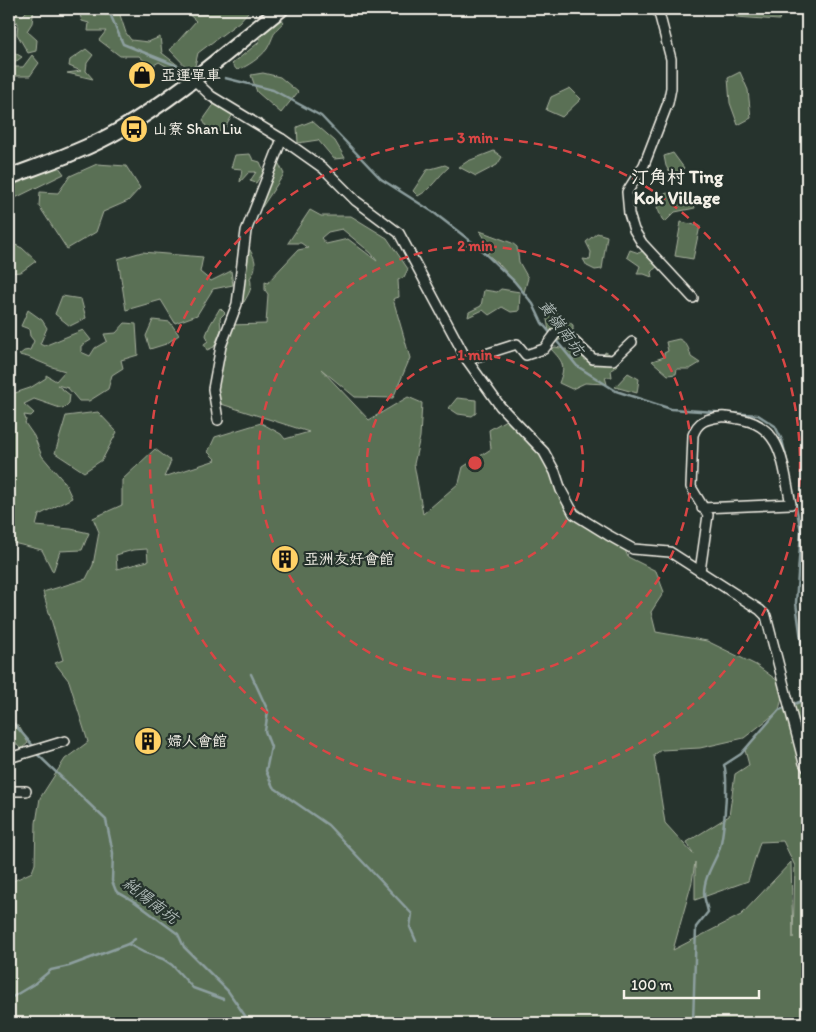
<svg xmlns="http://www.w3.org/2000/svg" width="816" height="1032" viewBox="0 0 816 1032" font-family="Itim,'LXGW WenKai TC',sans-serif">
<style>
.green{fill:#5a7054;stroke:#a7b09e;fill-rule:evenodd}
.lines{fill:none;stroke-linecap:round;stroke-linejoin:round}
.stream{stroke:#8d9f9f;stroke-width:2.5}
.minor-casing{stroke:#f4f1e8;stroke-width:12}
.secondary-casing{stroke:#f4f1e8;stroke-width:18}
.minor{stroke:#26332d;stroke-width:9}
.secondary{stroke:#26332d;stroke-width:14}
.ring{fill:none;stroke:#da4645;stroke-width:2.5;stroke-dasharray:9 6}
.labels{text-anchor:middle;stroke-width:4.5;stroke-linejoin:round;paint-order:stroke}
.poi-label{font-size:15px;fill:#f4f1e8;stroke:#26332d;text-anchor:start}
.water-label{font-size:16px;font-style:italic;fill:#afbab7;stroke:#26332d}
.quarter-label{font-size:18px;font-weight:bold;fill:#f4f1e8;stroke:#26332d}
.centre{fill:#da4645;stroke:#26332d;stroke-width:2.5}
.ring-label{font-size:15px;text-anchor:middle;font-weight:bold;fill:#da4645;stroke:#26332d;stroke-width:4.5;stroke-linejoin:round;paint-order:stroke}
</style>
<rect width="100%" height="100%" fill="#26332d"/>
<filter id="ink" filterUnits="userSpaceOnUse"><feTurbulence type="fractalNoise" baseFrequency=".02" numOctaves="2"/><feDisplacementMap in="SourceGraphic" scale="10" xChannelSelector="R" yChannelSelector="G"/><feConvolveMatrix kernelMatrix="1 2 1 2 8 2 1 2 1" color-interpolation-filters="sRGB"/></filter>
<g filter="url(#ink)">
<!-- green -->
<g class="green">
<path d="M29 9H34L32 23 27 31 37 40 36 51 28 53 17 34 18 23 9 17 12 11 22 16Z"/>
<path d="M78 9H107L104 11 105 15 119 12 126 33 131 40 148 42 160 37 162 53 184 70 176 75 173 70 159 62 154 65 147 63 139 56H120L99 40 106 31H88L89 23 82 21Z"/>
<path d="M183 9H261L249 11 239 22 198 53 193 74 170 50 196 21Z"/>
<path d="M734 9H782L779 20 736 17Z"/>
<path d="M279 16 284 22C272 32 274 37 267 49 261 57 247 67 237 70L232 64 258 43 268 23Z"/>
<path d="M9 31 14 38 10 50 22 57 14 63 13 67H23L32 55 39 63 30 76H9Z"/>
<path d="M86 49 93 55 87 63 86 71 93 79 67 73 81 71 69 66 70 60Z"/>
<path d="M740 72 748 90 751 118 738 125 730 103 728 78Z"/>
<path d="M263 73 280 77 298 92 281 113 257 92 251 75Z"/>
<path d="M570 88 581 99 562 117 546 110 551 97Z"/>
<path d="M215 103 233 114 222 133 216 129 207 128 203 120Z"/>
<path d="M312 121 335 141 345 158 334 159 318 140 298 143 297 127Z"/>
<path d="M494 151 502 157 497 165 476 176 459 167 468 161Z"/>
<path d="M673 153 684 168 672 177 666 166 664 156Z"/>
<path d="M250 154 253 160 260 162 264 171 256 183 250 181 256 172H249L240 182 242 169 231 168 235 155Z"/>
<path d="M278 162 284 174 262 207 259 206 269 164Z"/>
<path d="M56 163 64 174 9 201V181Z"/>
<path d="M97 164 126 166 140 188 128 201 103 212 96 232 67 249 39 206 40 192 58 193 70 176Z"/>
<path d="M445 165 449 167C438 176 432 189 418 196L413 191 427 170Z"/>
<path d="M668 193 672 197 676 195 684 197 685 198H692L695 208 675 212 665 222 662 219 657 207 659 204 653 201 654 196Z"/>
<path d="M310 210 321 216H351L387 238 408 269 404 277 398 280 399 297 393 299 410 358 393 398 355 397 321 369 369 420 408 397 422 403 420 437 414 464 423 514 459 483 463 467 491 449 489 430 511 417 547 457 567 500 622 543 628 557 656 571 664 592 651 612 656 632 707 641 756 665 785 686 779 710 807 699V1023H9V883L32 872 35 864 36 823 40 798 65 759 88 742 69 681 55 663 63 660 43 592 86 579 93 565 99 532 93 518 122 505V480L155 449 171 461 164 477 216 460 208 452 215 437 261 423 281 434 285 439 309 432 215 402 229 325 266 324 268 294 265 290V282L268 283 269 281 298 250 308 248 301 243H288ZM342 229 371 253 377 261 348 239 326 244 321 238 328 232ZM147 549 148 561 117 569 116 555 133 550ZM776 713 745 750 749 765 735 774 729 816 687 842 693 854 665 823 654 755 661 750 700 748 744 738ZM783 841 795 866 793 938 791 862 741 915 673 950 692 882 695 862V900L748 881 760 842Z"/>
<path d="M681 222 700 226 693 259 675 256Z"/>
<path d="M480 231 512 243 517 247 519 262 528 278 524 292 499 264 487 254 492 250Z"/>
<path d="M597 233 607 236 602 269 595 270 587 266 583 259 590 260 591 252 586 242Z"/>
<path d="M9 242 22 248 36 261 21 272 9 273Z"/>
<path d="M248 247C256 259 258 267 250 278 253 288 249 293 244 302H240Z"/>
<path d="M630 250 639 253 644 250 659 265 651 272 652 277 644 274H637L640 266 627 257Z"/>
<path d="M142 252 203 257 200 272 211 281 231 271 233 285 213 289 197 315 175 323 161 300 126 310 118 259Z"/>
<path d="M501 289 520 292 519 311 511 312 502 307 489 315 483 310 468 317 469 312 481 306 484 290 497 292Z"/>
<path d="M62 296 81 299 86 318 70 326 55 314Z"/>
<path d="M220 308 225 313 220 318 221 330 214 347 207 350 204 344 208 341 206 335 210 325Z"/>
<path d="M28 310 42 320 47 328 40 344 44 346 83 330 91 340 81 346V352L90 356 95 348 107 341 104 334 116 333 125 323 136 324 138 355 121 360 123 368 112 375 108 389 89 401H79L68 388 57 385 70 395 69 403 63 409 34 399 24 404 34 413 31 416 24 415 26 420 25 423 34 436 42 456 65 483 72 498 39 515 36 526 71 529 89 533 82 550 60 551 53 572 42 550 9 542V395L30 388 46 378V375L56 381 65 371 52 367 28 357 19 355 24 351 30 350 34 341 30 336 29 329 21 326Z"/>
<path d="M556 312 573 325V334L555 342 550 337 546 314Z"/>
<path d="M153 320 170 322 179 335 166 344 150 349 146 336Z"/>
<path d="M679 339C687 343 689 348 691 357L700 363 690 369H677L676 374 668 375 652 361 664 357V353L668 351 666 342Z"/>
<path d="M555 347 582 352 585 359 594 365 603 362 605 352 612 355 617 366 611 370 612 377H605L607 384 585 383 572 389 559 383C566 365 563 362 551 349Z"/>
<path d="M628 373 639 379 637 393 615 387Z"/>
<path d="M457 398 476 400V413L472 416 458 414 449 408Z"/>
<path d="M98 412 117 432 102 460 84 472 55 453 66 416Z"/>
<path d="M9 719 20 728 28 743 21 749 9 736Z"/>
</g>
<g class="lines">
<!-- stream -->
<g class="stream">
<path d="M108 9 123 44 180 67"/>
<path d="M225 78 273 90 321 116 381 179 433 212 477 246 514 281 533 304 542 323 551 334"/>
<path d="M555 339 577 366 616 391 671 409 758 415 775 426 782 440 787 461"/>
<path d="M795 501 801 531 796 603 807 683"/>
<path d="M251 674 268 711 265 731 271 747 266 771 273 787 328 825 412 914 410 927 416 941"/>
<path d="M9 718 34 747"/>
<path d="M36 753 106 820 113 853 112 881 116 891 135 902 178 934 184 947 228 991 250 1023"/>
<path d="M128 944 143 952 163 959 172 965 193 988 223 999"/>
<path d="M9 999 34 984 51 970 69 966 128 944 135 939"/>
<path d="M693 1023 696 927 708 912C707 906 704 899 704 893 704 879 712 866 718 853 724 839 729 779 724 765L741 754 779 710 807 699"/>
</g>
<!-- minor casing -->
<g class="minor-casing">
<g id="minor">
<path d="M658 9 671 59V88L668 103 644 165 627 192 629 214 634 230 642 243 693 298"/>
<path d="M193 79 211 96 282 139 323 168 356 201 399 233 467 360 500 406 544 452 555 472 561 490 574 514 608 535 633 549 670 552 760 610 766 616 804 763 807 768"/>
<path d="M467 360 517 344 526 355 544 349 556 333 563 331 593 359 613 360 632 342"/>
<path d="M218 420 213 389 221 346 237 304 246 231 282 139"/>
<path d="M700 571 708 515 691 487 693 435C698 421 706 419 720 417 726 416 733 418 739 419 784 425 783 469 791 504L702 508"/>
<path d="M9 758 65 741"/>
<path d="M9 789 12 791H26"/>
</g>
</g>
<!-- secondary casing -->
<g class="secondary-casing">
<path id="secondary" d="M9 177C46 163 84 151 118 131 177 97 228 51 281 9"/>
</g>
<!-- minor -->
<use href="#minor" class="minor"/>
<!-- secondary -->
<use href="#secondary" class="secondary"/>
</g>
</g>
<!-- distance rings -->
<g class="ring">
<circle cx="475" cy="463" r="108"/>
<circle cx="475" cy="463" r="217"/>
<circle cx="475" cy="463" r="325"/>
</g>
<!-- icons -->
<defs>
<g id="shop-disc" transform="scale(1.4375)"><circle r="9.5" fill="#ffd166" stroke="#26332d"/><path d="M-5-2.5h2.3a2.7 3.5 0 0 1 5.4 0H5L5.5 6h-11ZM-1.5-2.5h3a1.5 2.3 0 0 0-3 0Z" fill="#111"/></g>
<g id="bus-disc" transform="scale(1.4375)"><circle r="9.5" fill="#ffd166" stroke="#26332d"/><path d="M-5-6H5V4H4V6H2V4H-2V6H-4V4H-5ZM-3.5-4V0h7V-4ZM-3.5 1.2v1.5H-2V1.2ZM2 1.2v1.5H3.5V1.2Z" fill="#111"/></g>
<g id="building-disc" transform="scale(1.4375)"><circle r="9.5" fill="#ffd166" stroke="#26332d"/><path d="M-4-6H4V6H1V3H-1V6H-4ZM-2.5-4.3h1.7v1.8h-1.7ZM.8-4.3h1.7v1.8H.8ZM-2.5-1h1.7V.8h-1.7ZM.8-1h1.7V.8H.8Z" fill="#111"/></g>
</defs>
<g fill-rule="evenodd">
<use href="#shop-disc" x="142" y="75"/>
<use href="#bus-disc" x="134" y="129"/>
<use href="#building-disc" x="285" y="559"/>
<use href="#building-disc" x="148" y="741"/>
</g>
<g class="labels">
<!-- poi labels -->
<g class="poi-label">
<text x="161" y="80">亞運單車</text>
<text x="153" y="134">山寮 Shan Liu</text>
<text x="304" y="564">亞洲友好會館</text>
<text x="167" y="746">婦人會館</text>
</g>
<!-- water labels -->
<g class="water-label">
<text transform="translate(562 327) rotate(54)" y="6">黃嶺南坑</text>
<text transform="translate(151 900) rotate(38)" y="6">純陽南坑</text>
</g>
<!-- quarter labels -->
<g class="quarter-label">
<text x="677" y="183">汀角村 Ting<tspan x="677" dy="21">Kok Village</tspan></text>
</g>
</g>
<circle cx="475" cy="463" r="8" class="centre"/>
<g class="ring-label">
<text x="475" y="143">3 min</text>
<text x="475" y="251">2 min</text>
<text x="475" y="360">1 min</text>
</g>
<!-- margin -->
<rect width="816" height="1032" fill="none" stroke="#26332d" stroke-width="30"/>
<rect x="15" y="15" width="786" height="1002" fill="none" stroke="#f4f1e8" stroke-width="2" filter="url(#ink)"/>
<!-- scale -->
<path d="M624 990v8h135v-8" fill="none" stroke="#f4f1e8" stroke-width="2.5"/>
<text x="631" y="990" font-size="15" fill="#f4f1e8" stroke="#26332d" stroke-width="4" paint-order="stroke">100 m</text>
</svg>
